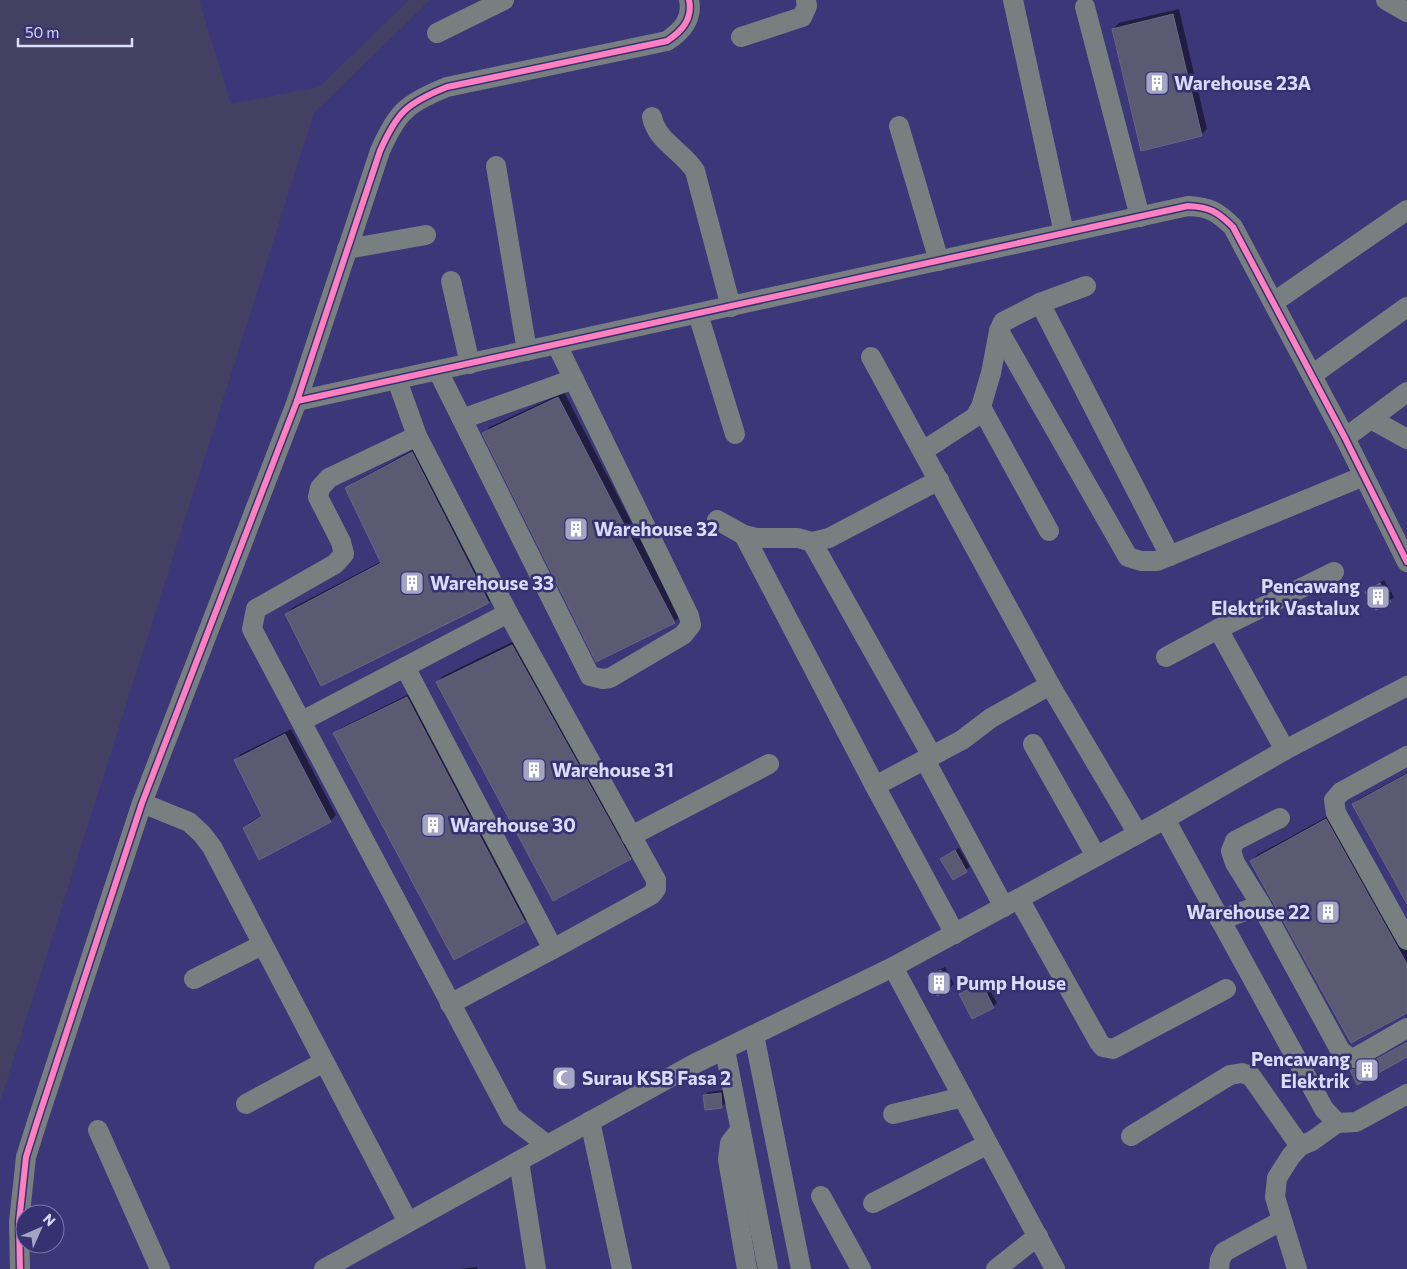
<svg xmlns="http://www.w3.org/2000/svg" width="1407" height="1269" viewBox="0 0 1407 1269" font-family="Commissioner,sans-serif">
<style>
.built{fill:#3c3779;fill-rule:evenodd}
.shadow{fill:#0007}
.building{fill:#5b5a73;stroke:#686683}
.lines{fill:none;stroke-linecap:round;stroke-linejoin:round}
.minor{stroke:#777f80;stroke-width:20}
.cycleway-casing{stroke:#363271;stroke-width:9}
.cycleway{stroke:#ff80c0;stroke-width:6}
.labels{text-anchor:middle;stroke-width:5;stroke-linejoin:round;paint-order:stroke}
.poi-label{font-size:19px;font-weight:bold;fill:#d9dbfa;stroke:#363271;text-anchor:start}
</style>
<rect width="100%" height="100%" fill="#434063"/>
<!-- built -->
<g class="built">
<path d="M199 0H409L319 87 231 104Z"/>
<path d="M430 0H1407V1269H0V1102L314 113ZM25 1214H55V1244H25Z"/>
</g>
<!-- shadow -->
<g class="shadow">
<path d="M1179 9 1207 129 1201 135 1113 29 1119 23Z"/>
<path d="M564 392 680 616 674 622 484 433 490 427Z"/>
<path d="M418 447 495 596 489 602 321 684 286 614 292 608 382 561 347 489 353 483Z"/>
<path d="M1384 580 1394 597 1377 609 1367 592Z"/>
<path d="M518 639 636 852 630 858 437 682 443 676Z"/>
<path d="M413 692 531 915 525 921 454 959 335 733 341 728Z"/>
<path d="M291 729 336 815 330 821 244 828 250 822 263 815 235 760 241 754Z"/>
<path d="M1407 773V901L1354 804 1357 800Z"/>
<path d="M1332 814 1407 948V1011L1251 861 1257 855Z"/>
<path d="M959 848 970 867 953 878 942 859Z"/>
<path d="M945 967 954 984 950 988 929 977 932 973Z"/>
<path d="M984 979 997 1003 993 1007 960 994 964 990Z"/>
<path d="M1407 1041V1055L1358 1083 1351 1071 1355 1067 1366 1065Z"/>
<path d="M724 1090 726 1103 722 1106 706 1109 704 1096 708 1092Z"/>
<path d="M477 1267 478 1269H460Z"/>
</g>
<!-- building -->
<g class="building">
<path d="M1173 14 1202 136 1141 151 1112 29Z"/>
<path d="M558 397 675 623 596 662 482 433Z"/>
<path d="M412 452 489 603 321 686 285 614 381 563 345 488Z"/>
<path d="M1380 583 1391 602 1376 610 1365 592Z"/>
<path d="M512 645 631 859 553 901 436 682Z"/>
<path d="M407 697 525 922 454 960 333 733Z"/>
<path d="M285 734 331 822 259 860 243 828 262 816 234 760Z"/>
<path d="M1407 774V904L1352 804Z"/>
<path d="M1326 819 1407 964V1013L1351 1043 1250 861Z"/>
<path d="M955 850 967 872 953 880 940 859Z"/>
<path d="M941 970 951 989 937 996 927 976Z"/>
<path d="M981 982 994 1008 972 1019 959 994Z"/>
<path d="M1407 1042V1057L1357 1085 1350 1070 1361 1068Z"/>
<path d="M721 1093 722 1108 705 1110 703 1095Z"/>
</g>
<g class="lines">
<!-- minor -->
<g class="minor">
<path d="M1013 0 1064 233"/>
<path d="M1386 0 1407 12"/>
<path d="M1085 7 1140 217"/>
<path d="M437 33 504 0"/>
<path d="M741 37 802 17 807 6 806 0"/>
<path d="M652 117C657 142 683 151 695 171L731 307"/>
<path d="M899 126 939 261"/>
<path d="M496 166 527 351"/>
<path d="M347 249 426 235"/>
<path d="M451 281 470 364"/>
<path d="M1274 302 1407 210"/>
<path d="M1040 303 1170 556"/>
<path d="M698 314 735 434"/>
<path d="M999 331 1128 557 1141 561H1157L1364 476"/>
<path d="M871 357 1050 685 1138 834"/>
<path d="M438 371 590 676 603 679 610 678 683 635 691 625 689 616 557 345"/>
<path d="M1312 375 1407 307"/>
<path d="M397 380 417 436 508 613 405 667 553 949 450 1004"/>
<path d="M297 401 1188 206C1210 207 1218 212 1233 227L1345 438 1407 562"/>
<path d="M981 407 1049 531"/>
<path d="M462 419 574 379"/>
<path d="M1371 419 1407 439"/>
<path d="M417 436 329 478 320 488 318 497 341 542 344 554 335 564 256 609 252 629 511 1117 547 1145"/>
<path d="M1345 438 1407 392"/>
<path d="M923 451 975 417 981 407 991 373 999 331 1003 322 1040 303 1086 286"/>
<path d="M717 520 744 535 756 538H798L812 542 829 538 939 480"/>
<path d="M744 535 875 786 955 934"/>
<path d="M812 542 932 756"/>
<path d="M508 613 656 880V889L651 895 553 949"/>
<path d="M1218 629 1285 750"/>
<path d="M1166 657 1218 629 1334 572"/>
<path d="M302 721 405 667"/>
<path d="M1033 744 1096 856"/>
<path d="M1407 756 1341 792 1334 800 1336 813 1407 940"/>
<path d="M925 760 1004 907"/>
<path d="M875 786 962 740 991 718 1050 685"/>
<path d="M142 803 189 822 202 834 212 847 408 1222"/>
<path d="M1165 819 1324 1109 1337 1123 1356 1122 1407 1094"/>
<path d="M631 836 769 764"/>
<path d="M1019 899 1099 1042 1103 1047 1113 1049 1226 989"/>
<path d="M1261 905 1235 863 1231 851 1235 841 1280 818"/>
<path d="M1220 920 1261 905 1340 1050 1348 1057 1355 1058 1407 1028"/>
<path d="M893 967 1055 1269"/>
<path d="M194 979 262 945"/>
<path d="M754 1035 801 1269"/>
<path d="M725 1050 768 1269"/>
<path d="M246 1104 324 1062"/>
<path d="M893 1114 963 1097"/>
<path d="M590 1121 622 1269"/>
<path d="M98 1130 160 1269"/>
<path d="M740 1130 730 1143 728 1160 747 1269"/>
<path d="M1131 1136 1230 1075 1242 1073 1251 1076 1300 1146"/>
<path d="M519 1161 536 1269"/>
<path d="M821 1196 861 1269"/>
<path d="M873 1203 988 1144"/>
<path d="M20 1269 19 1222 26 1157 37 1122 142 803 297 401 380 151C397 112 407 103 447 87L667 41C682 31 693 19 689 0"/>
<path d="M324 1269 694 1064 893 967 1165 819 1285 750 1407 686"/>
<path d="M996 1269 1038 1236"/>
<path d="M1219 1269 1220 1260 1224 1252 1281 1221"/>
<path d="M1297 1269 1275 1197 1277 1178 1291 1156 1300 1146 1312 1141 1337 1123"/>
</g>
<!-- cycleway casing -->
<g class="cycleway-casing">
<g id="cycleway">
<path d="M297 401 1188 206C1210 207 1218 212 1233 227L1345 438 1407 562"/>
<path d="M20 1269 19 1222 26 1157 37 1122 142 803 297 401 380 151C397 112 407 103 447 87L667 41C682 31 693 19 689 0"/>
</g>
</g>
<!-- cycleway -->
<use href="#cycleway" class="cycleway"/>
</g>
<!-- icons -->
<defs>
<g id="building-square" transform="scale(1.25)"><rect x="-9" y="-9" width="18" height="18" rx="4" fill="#a4a5c5" stroke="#363271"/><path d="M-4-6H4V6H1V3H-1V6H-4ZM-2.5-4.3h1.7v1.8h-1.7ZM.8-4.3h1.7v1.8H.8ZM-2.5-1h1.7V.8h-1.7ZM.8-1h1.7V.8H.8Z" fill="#fff"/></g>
<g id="mosque-square" transform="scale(1.25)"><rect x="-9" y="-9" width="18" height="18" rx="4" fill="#a4a5c5" stroke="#363271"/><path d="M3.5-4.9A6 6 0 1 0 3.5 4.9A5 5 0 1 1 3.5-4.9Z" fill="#fff"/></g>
</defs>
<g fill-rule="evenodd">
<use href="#building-square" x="1157" y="83"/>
<use href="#building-square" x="576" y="529"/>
<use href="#building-square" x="412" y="583"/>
<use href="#building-square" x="1378" y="597"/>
<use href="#building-square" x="534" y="770"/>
<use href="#building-square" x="433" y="825"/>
<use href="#building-square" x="1328" y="912"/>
<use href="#building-square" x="939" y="983"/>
<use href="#building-square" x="1367" y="1070"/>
<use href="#mosque-square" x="564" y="1078"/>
</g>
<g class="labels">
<!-- poi labels -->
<g class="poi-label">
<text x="1174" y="90">Warehouse 23A</text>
<text x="594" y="536">Warehouse 32</text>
<text x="430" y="590">Warehouse 33</text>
<text x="1360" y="593" text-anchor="end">Pencawang<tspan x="1360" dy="22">Elektrik Vastalux</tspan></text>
<text x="552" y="777">Warehouse 31</text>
<text x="450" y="832">Warehouse 30</text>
<text x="1310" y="919" text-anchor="end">Warehouse 22</text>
<text x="956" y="990">Pump House</text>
<text x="1350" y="1066" text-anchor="end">Pencawang<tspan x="1350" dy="22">Elektrik</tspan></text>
<text x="582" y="1085">Surau KSB Fasa 2</text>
</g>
</g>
<!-- north arrow -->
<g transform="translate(40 1229) rotate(45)"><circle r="24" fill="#363271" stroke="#7776a8"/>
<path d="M0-4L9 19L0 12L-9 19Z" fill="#a4a5c5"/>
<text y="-8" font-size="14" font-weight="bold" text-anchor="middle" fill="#d9dbfa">N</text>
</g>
<!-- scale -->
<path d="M18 38v8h114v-8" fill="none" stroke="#d9dbfa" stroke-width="2.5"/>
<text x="25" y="38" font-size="15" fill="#d9dbfa" stroke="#363271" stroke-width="4" paint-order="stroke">50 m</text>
</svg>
